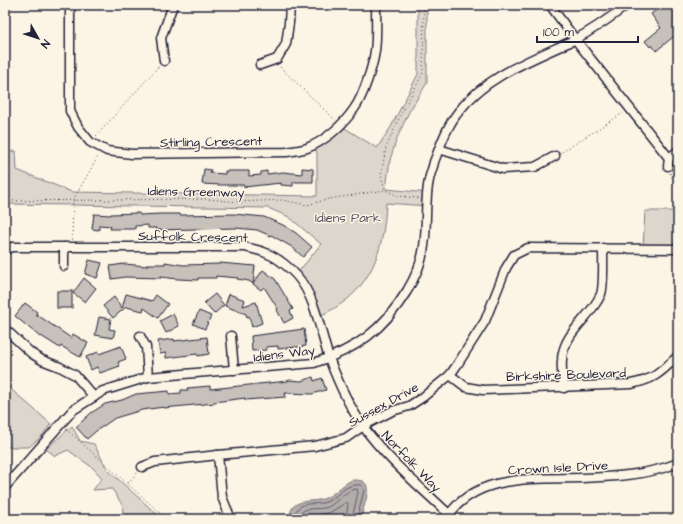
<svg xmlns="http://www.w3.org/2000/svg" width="683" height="524" viewBox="0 0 683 524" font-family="'Architects Daughter',sans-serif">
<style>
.green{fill:#dcd6cc;stroke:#7f7c84}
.water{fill:#b2adab;stroke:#78757e}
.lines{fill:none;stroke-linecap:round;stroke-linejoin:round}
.shore{stroke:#5c5a68;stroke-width:1}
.building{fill:#c6c1bb;stroke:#22223b}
.minor-casing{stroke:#22223b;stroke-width:11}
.path{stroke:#22223b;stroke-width:1;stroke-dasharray:1 3;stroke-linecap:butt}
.minor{stroke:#fcf5e5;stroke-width:8}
.labels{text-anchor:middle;stroke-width:3;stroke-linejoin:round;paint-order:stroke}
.street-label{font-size:13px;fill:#22223b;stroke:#fcf5e5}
.park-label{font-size:13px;fill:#504f5f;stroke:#fcf5e5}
</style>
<rect width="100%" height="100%" fill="#fcf5e5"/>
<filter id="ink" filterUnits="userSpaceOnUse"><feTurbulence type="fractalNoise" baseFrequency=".025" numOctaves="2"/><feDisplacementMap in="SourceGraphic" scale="8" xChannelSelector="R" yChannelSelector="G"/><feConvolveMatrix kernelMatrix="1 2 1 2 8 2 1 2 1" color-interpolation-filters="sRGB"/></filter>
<g filter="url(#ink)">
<!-- green -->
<g class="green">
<path d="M418 5H427V83L409 112 397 138 390 160 386 189 428 193 427 206 386 203C384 256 368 296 317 317L296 275 321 244 289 217 268 208 5 204V152L16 151 17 170 72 192 317 196V153L313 145 340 125 377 148 391 127 418 74Z"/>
<path d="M645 211H678V249L643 248Z"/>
<path d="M5 384 51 424 41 437 29 447H6Z"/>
<path d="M72 426 80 441 94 444 107 469 162 519H122L123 506 112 489 93 490 102 478 93 468 68 450 55 456 46 449Z"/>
</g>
<!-- water -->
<path class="water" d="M352 480C355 480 359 480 362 481 374 485 362 509 361 519H290C289 497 310 503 323 499 333 496 341 485 352 480Z"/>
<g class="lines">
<!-- shore -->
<g class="shore">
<path d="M294 519C294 514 296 509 301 506 308 502 318 505 326 502 340 496 344 483 361 485L364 490 357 519"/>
<path d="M299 519C300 504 318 511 328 507 337 503 346 489 357 489L358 492 352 519"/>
<path d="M305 519 307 516 329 513 347 502 348 504 346 519"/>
</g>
</g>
<!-- building -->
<g class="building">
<path d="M663 5H678V33L656 51 652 45 650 47 645 41 661 28 651 14Z"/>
<path d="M302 168 313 169V182H293V186L281 185V183L244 187V185H221L202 184 204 169 211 170 210 173 225 174V171H249V176L261 175V172L267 171V174L283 172 302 174Z"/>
<path d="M139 213 140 215 161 214H180V215L234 214 264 217 283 225 296 233 312 247 303 257 292 247 271 235V236L257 230 236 228 156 230V228H148V225L135 226V229H110L111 226 99 225V230L92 229 94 214 111 215V214Z"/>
<path d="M89 260 102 263 97 278 85 274Z"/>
<path d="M165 262 183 265 220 264V263L255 266 253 284 249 281 237 279 238 278 216 276V278H198V280L178 279 161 277V278L125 277 112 279 110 266 124 264 147 266V264H165Z"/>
<path d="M263 270 275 279 293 309 290 311 293 318 284 323 277 310 278 309 264 287 261 290 253 284Z"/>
<path d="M84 278 96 288 85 302 73 293Z"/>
<rect x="57" y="291" width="15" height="17"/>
<path d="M126 294 152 301 156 295 168 304 158 318 144 308 143 311 126 307 113 318 103 306 114 297 122 308Z"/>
<path d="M215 294 224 305 214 314 204 303Z"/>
<path d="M229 294 245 300 243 306 256 302 262 323 252 327 249 316 247 317 246 314 225 306Z"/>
<path d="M25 303 37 312 36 314 71 338 73 334 88 343 80 357 61 346 60 348 41 336 40 337 15 316Z"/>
<path d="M199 311 211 316 205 329 193 324Z"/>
<path d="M173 314 179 326 166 333 160 321Z"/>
<path d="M99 317 111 319 109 329 115 330 113 338 95 335Z"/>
<path d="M304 329 306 346 278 349V346L266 347V350L252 351 251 336Z"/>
<path d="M207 337 209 354 198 356 197 354 166 358V353L160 354 158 341 174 339V341Z"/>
<path d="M121 346 126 359 118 362 120 366 100 373 97 367 91 370 86 357 98 352 99 354 102 353Z"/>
<path d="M313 377 314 381 322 378 326 390 312 394 285 393 286 397 245 400V398L214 402 215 403 164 408V407L142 410 115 418 96 431 87 439 76 427 91 413 105 404 122 400 136 394 169 391V394L181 393V390H188L187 388 210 386V389L288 381 289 380 301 381Z"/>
</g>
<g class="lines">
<!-- minor casing -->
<g class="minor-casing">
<g id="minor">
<path d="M70 5V111L78 127 90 142 107 151 132 154 286 152C293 151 301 150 307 148 325 141 343 125 354 109 363 97 373 66 375 51 377 36 376 20 376 5"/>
<path d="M550 5 575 39 669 158 668 166"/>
<path d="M164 61 161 38 173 5"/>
<path d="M260 65 277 59 286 44 289 23 290 5"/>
<path d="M439 149 503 169 535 167 555 156"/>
<path d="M669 158 678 151"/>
<path d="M5 250 12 247H245C252 249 261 250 268 254 278 258 290 268 297 276 316 298 320 331 329 358 338 382 348 405 363 426 387 460 424 490 454 519"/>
<path d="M64 266V247"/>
<path d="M5 329 31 353 42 360 60 367 75 375 94 397"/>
<path d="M140 336 146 347 148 377"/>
<path d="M231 336 234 370"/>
<path d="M450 375 466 387 483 390 631 384C655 379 660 373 678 356"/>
<path d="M564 388C563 379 561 369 562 360 563 332 591 318 601 294 604 286 603 258 603 248"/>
<path d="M218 455 222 497 231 519"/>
<path d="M142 467 155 462 218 455 315 446 346 438 363 426 392 411 409 406 423 397 450 375 457 365 485 321 506 268 514 255 528 248 678 249"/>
<path d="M5 487 73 410 103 391 148 377 314 363C357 349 383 330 407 291 414 279 421 265 423 252 428 229 424 203 429 180 430 174 433 168 434 162 441 144 447 126 459 111 487 75 534 59 574 40 593 30 610 18 627 5"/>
<path d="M446 519C475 473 535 479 582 478 614 477 648 475 678 463"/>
</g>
</g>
<!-- path -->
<g class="path">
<path d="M280 67 335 120"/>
<path d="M96 136 159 66"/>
<path d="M562 152 623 113"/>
<path d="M670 173 678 192"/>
<path d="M418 198 398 196 385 190 381 175 386 148 401 114 423 73 424 5"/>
<path d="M5 201 207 199 238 202 282 200 307 205 329 199 385 190"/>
<path d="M72 240 73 200 99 155"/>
<path d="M66 429 167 519"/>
<path d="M128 483 138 472"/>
</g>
<!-- minor -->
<use href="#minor" class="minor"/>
</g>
</g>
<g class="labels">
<!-- street labels -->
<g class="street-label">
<text transform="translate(211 141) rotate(-1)" y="5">Stirling Crescent</text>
<text transform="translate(196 191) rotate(1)" y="5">Idiens Greenway</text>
<text transform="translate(193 236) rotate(1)" y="5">Suffolk Crescent</text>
<text transform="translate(284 353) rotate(-7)" y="5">Idiens Way</text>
<text transform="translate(566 374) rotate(-2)" y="5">Birkshire Boulevard</text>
<text transform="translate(383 404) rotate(-29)" y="5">Sussex Drive</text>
<text transform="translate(412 461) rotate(46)" y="5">Norfolk Way</text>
<text transform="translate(558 467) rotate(-3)" y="5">Crown Isle Drive</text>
</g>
<!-- park labels -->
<g class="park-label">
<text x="348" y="222">Idiens Park</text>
</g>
</g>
<!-- margin -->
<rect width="683" height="524" fill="none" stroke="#fcf5e5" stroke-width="20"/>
<rect x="10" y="10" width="663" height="504" fill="none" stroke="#22223b" stroke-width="1.5" filter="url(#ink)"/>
<!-- north arrow -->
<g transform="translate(38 38) rotate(129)" stroke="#fcf5e5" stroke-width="3" paint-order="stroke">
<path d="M0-3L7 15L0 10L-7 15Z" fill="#22223b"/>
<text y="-6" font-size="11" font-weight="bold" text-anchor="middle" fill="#22223b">N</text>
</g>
<!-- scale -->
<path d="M537 36v6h101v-6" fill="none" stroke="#22223b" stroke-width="2"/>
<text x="543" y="36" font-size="12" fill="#22223b" stroke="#fcf5e5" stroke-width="3" paint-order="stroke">100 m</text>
</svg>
